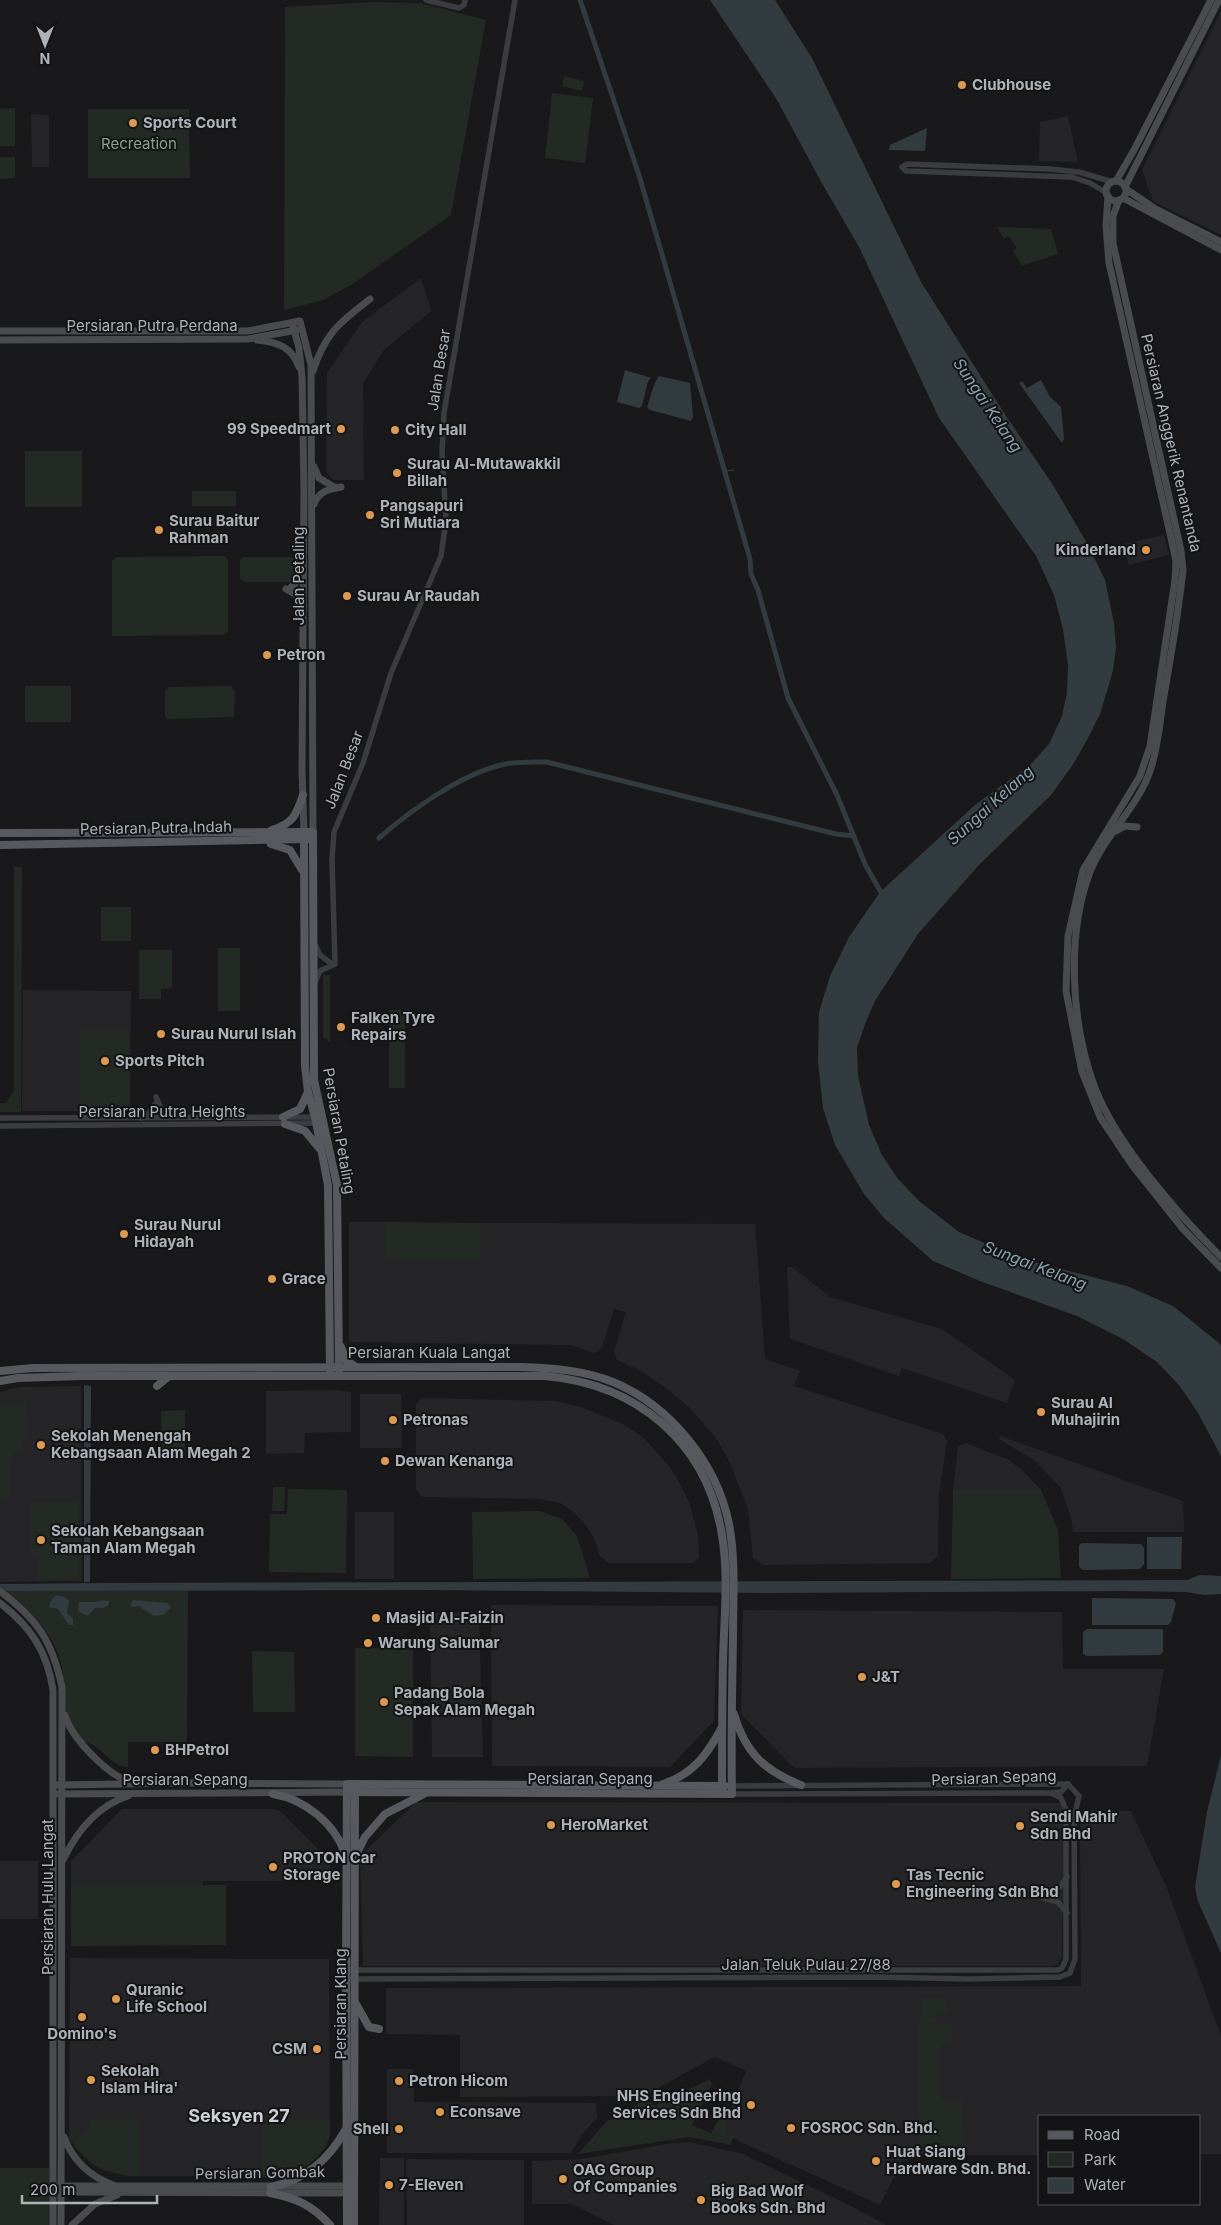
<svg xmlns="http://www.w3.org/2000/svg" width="1221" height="2225" viewBox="0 0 1221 2225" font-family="Inter,sans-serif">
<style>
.built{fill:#252528}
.green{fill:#232a23}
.water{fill:#323b3f}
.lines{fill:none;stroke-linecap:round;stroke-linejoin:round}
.stream{stroke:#323b3f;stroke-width:1}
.canal{stroke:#323b3f;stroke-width:5}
.tertiary{stroke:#3a3c3f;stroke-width:5.5}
.secondary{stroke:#494b4f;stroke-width:7}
.primary{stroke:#57595e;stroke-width:8}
.poi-dot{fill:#dc9a50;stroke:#141416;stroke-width:2}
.labels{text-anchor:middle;stroke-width:4;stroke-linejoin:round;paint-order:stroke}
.poi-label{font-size:15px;font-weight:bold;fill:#adb2b9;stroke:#141416;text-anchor:start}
.park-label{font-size:15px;fill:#88a187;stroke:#141416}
.street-label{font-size:15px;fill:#adb2b9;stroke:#141416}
.water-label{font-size:16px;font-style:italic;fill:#89a2af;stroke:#141416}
.quarter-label{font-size:18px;font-weight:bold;fill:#cdd1d5;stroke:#141416}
</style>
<rect width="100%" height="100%" fill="#19191b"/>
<!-- built -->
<g class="built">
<path d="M1221 11V235L1153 201 1142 170Z"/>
<path d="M31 114 49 115V167H32Z"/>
<path d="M1068 116 1078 162 1039 161 1040 122Z"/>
<path d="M421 278 431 311 384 350 363 383 364 480H333L326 471 327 373 362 322Z"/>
<path d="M1164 535 1169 555 1129 565 1123 544Z"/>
<path d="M23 990 131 991 130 1111H22Z"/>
<path d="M349 1222H385V1260H480V1223L755 1224 765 1359 800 1371 794 1386 943 1434 947 1441 939 1494 938 1556 930 1563 763 1565 753 1558 748 1509 730 1463 718 1441 691 1409 662 1385 639 1370 617 1360 614 1351 626 1312 614 1309 602 1348 594 1353 571 1345 349 1342Z"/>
<path d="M787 1267H792L830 1297 942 1329 1015 1380 1007 1403 902 1368 899 1376 790 1339Z"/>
<path d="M81 1386 82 1581 0 1582V1392L19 1387Z"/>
<path d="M339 1390 351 1392V1432L305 1433 304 1453 266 1454V1391Z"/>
<path d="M360 1394H401L402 1448H360Z"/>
<path d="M422 1398 555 1401 581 1407 623 1424 644 1438 669 1466 678 1480 690 1504 698 1535 699 1558 693 1563H609L600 1556 593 1536 584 1523 571 1510 560 1503 539 1499 422 1497 416 1490V1404Z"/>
<path d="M1000 1436 1183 1501 1184 1532H1073L1072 1522 1061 1488 1034 1460 999 1439Z"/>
<path d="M966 1443 1009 1460 1023 1471 1041 1490H953L958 1446Z"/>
<rect x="355" y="1512" width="39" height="67"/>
<path d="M491 1605 718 1606 714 1721 670 1767 492 1766Z"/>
<path d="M743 1610 1062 1612 1063 1669H1164L1147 1766 794 1768 741 1714Z"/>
<path d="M479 1612 483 1757H432L430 1613Z"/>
<path d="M416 1802 1061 1803 1064 1808 1062 1957 1057 1965 1049 1966H363L360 1856Z"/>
<path d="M122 1809H275L282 1813 330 1861 329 1881H203V1885H71V1861Z"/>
<path d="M1080 1810 1131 1811 1166 1886 1221 2036V2154H1200V2116H1040V2155H905L880 2205 721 2133 746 2071 715 2057 643 2096 460 2097V2035L386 2034V1988L1081 1986Z"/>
<rect x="0" y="1861" width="38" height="58"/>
<path d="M70 1958 329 1959 330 2135 327 2145 315 2158 301 2170 285 2176H127L102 2170 90 2163 69 2139Z"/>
<path d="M387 2069H413L414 2102 596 2103 597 2118 583 2133 571 2153H387Z"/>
<path d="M690 2142 743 2154 849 2205 886 2225H614L571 2204H532V2161L581 2159 672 2143Z"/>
<path d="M380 2158H404V2225H379Z"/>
<path d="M406 2159 524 2160V2225H407Z"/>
</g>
<!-- green -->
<g class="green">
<path d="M373 2 420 3 486 20 451 215 351 285 323 300 284 310 285 7Z"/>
<path d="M564 76 584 81 582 91 562 86Z"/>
<path d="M552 93 593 98 585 163 545 158Z"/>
<path d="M15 108V146H0V109Z"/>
<path d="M88 109H189L190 178H88Z"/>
<path d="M0 157H15V178L0 179Z"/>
<path d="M997 227 1051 229 1058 254 1022 266 1013 251 1017 248 1008 236 1004 239Z"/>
<rect x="25" y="451" width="57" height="56"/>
<rect x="192" y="491" width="44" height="15"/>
<path d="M225 556 228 560V631L224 635 112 636V561L116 557Z"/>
<path d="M243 557H291L296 560V577L291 582H245L240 579V560Z"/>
<rect x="25" y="686" width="46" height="36"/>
<path d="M231 686 235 692 234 717 168 719 165 716V691L168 687Z"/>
<path d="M14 867H22L21 1112H0V1103H6L14 1090Z"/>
<rect x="101" y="907" width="30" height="34"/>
<rect x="218" y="948" width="22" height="63"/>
<path d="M139 950H172V988L161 989V999H139Z"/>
<path d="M323 975H330V1042L323 1037Z"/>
<rect x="389" y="1010" width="16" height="78"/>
<rect x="80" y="1031" width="49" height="74"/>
<path d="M385 1222 480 1223V1260H385Z"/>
<path d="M27 1402 28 1438H23L24 1451 12 1452 11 1497H0V1404Z"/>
<path d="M185 1410V1457L162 1458 161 1411Z"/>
<path d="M273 1487H285L284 1511H272Z"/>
<path d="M288 1489 347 1490 346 1573 269 1572 270 1514H287Z"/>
<path d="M953 1490H1041L1058 1530 1061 1578 951 1579Z"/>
<path d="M79 1501V1579H38V1557H31V1502Z"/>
<path d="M539 1511 562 1519 577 1536 590 1578 473 1579 472 1512Z"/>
<path d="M188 1590 187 1742H128V1767C109 1767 101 1742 82 1742 78 1734 72 1726 68 1718 62 1702 66 1675 59 1656 49 1628 28 1609 6 1591Z"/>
<path d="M355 1648H413V1757L355 1756Z"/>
<path d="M252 1651 294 1652 295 1712H253Z"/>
<path d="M71 1885H226V1945L71 1946Z"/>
<path d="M921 1998H947V2012H936V2022L921 2023Z"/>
<path d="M918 2024H952V2045L940 2046 941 2101H963L964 2151 919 2152Z"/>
<path d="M710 2079 712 2084 692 2125 711 2133 721 2116 727 2121 725 2134 733 2136 731 2145 690 2137 578 2154 606 2122 646 2099 655 2106Z"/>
<path d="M89 2119 140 2120V2176C112 2176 90 2167 73 2144L89 2130Z"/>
<path d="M262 2120H330C330 2128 330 2135 327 2143 321 2157 301 2172 285 2176 278 2178 269 2177 262 2177Z"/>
<path d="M0 2168H50L49 2225H0Z"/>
</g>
<!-- water -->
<g class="water">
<path d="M710 0H775L812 58 921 282 1006 416 1053 485 1088 545 1105 580 1114 623 1116 648 1113 670 1108 688 1100 714 1087 740 1072 766 1051 795 978 866 918 934 875 1001 865 1024 857 1048 858 1076 869 1125 882 1155 898 1179 919 1201 959 1232 1019 1258 1127 1286 1173 1306 1219 1343 1221 1346V1456L1198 1413 1179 1385 1157 1362 1123 1339 1077 1316 980 1281 933 1261 884 1218 864 1194 835 1145 823 1108 818 1061 819 1012 830 976 849 937 880 892 975 805 1031 764 1049 744 1062 716 1067 692 1068 665 1063 629 1054 595 1036 556 939 418 859 247 819 178 777 100Z"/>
<path d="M927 128 925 151 889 150 890 145Z"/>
<path d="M625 370 651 378 648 381 642 406 639 408 617 402Z"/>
<path d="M659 376 690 383 693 417 691 421 650 410 647 407C650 399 654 381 659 376Z"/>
<path d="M1041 380 1050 397 1061 407 1064 439 1062 443 1019 383 1022 381 1027 388Z"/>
<path d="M84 1385 91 1386 90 1582H84Z"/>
<path d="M1147 1537H1182L1181 1569H1147Z"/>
<path d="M1082 1543 1141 1544 1144 1548V1564L1140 1569 1083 1570 1079 1567V1545Z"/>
<path d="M1200 1575 1221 1576V1594L1204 1595 1186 1592 1126 1591 772 1593 429 1590 6 1591 0 1587V1584L105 1583 1187 1580Z"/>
<path d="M56 1595 65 1597 69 1601 67 1613 73 1619V1625H69L58 1609 49 1607 51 1600Z"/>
<path d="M1092 1598 1173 1599 1176 1603 1171 1622 1168 1625H1092Z"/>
<path d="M103 1600 109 1601V1605L103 1608H95L88 1616 78 1611 79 1602H96Z"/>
<path d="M133 1600 168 1603 171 1608 163 1615 154 1616 139 1606 132 1607 130 1605Z"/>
<path d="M1087 1629H1163V1652L1160 1655 1087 1656 1083 1654V1632Z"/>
<path d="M1221 1755V1953L1197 1899 1195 1887 1207 1812Z"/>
</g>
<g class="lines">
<!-- stream -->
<path class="stream" d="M725 471 734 470"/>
<!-- canal -->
<g class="canal">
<path d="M580 0 639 175 750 559 751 574 758 590 788 698 837 795 865 864 883 896"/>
<path d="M379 838C411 810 460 775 501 765 516 761 532 762 547 762L836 834 854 836"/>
</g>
<!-- tertiary -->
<g class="tertiary">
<path d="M426 0 459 8 464 5 465 0"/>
<path d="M1107 193 1090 183 1072 177 906 171 902 167 907 164 1050 169 1079 172 1113 182"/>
<path d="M316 946 320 955 332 964"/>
<path d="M315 982 320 971 335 964 332 859 334 832 363 763 391 673 441 556 446 520 442 453 444 413 515 0"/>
<path d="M156 1097 162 1110 174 1117"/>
<path d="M0 1118 318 1117"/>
<path d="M141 1118 148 1114 156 1103"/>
<path d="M0 1126 319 1123"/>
<path d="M732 1786 1068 1784"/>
<path d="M732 1794 1051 1793 1061 1792 1068 1784"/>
<path d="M1042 1891 1060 1887 1067 1877"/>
<path d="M1043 1898 1058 1902 1067 1913"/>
<path d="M346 1970H1058L1062 1968 1066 1959V1810L1061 1798 1051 1793"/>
<path d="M351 1979 874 1977 968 1979 1060 1977 1070 1973 1075 1959 1074 1818 1079 1796 1068 1784"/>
</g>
<!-- secondary -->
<g class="secondary">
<path d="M1116 181 1134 150 1211 0"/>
<circle cx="1116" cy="191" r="10"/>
<path d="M1125 187 1219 0"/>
<path d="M1126 189 1154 208 1221 242"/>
<path d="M1108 196 1106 226 1109 263 1171 538 1176 561 1175 580 1150 746 1140 776 1083 870 1068 936 1066 991 1082 1072 1100 1117 1132 1165 1183 1229 1221 1268"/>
<path d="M1123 198 1221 250"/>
<path d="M1119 200 1113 216V243L1181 551 1183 570C1178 614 1171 657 1163 701 1160 723 1158 747 1151 768 1139 807 1105 834 1090 872 1066 936 1071 1024 1095 1088 1117 1145 1178 1214 1221 1257"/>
<path d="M292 323 299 348 302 377 304 487 302 771 304 832"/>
<path d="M0 331H248L300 321 311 365 313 832"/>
<path d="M0 340 248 339 297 330"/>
<path d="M257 340C278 342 292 347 299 367"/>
<path d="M313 371C325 333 340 322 370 299"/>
<path d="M314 467 319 478 334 487"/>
<path d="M314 504C319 491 329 489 341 487"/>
<path d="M286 589 295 594 303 606"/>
<path d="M289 589 300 579 303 572"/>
<path d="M1116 831 1125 826 1137 827"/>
<path d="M0 1591C37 1619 52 1640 62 1687L61 2225"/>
<path d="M0 1603C31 1627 47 1651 53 1690V2225"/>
<path d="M65 1715C71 1738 108 1775 130 1782"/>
<path d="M57 1785 188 1783 347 1784"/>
<path d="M58 1794 347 1792"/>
<path d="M63 1860C77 1831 97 1806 128 1796"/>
<path d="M64 2137C73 2161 89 2176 113 2185"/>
<path d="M57 2186H347"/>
<path d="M57 2192 347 2193"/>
<path d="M72 2225 95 2204 117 2195"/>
</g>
<!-- primary -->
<g class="primary">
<path d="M272 830C294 823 296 815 303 795"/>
<path d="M304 832 305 1066 308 1092 315 1117 328 1185 330 1371"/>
<path d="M0 833 313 832 314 1080 337 1185 339 1371"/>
<path d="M271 844 290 850 302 870"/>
<path d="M0 845 309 839"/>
<path d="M283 1117 300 1109 308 1092"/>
<path d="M285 1124 305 1131 319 1148"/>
<path d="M341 1347 346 1360 356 1367"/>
<path d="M0 1371 33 1368 520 1367C552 1368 583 1370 613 1382 671 1406 717 1464 729 1524 736 1561 733 1600 733 1638 732 1690 731 1742 732 1794L347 1792"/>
<path d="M0 1381 18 1378 81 1376H545C637 1384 707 1442 722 1535 729 1577 724 1619 723 1661 722 1705 722 1749 722 1794"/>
<path d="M157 1386 168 1377"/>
<path d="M734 1714C745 1752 764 1771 801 1785"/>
<path d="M663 1784C692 1775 707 1755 721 1729"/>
<path d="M273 1794C304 1799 335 1823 345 1854"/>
<path d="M357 1853 365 1837 385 1814 424 1794"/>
<path d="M356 2004 369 2027 379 2029"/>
<path d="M271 2187C306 2179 328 2161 346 2129"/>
<path d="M270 2193C296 2198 312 2205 330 2225"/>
<path d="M347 2225 346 1970 347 1784 725 1786"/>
<path d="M354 2225 355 1789"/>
</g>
</g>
<!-- markers -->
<g class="poi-dot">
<circle cx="962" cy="85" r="5"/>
<circle cx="133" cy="123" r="5"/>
<circle cx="341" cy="429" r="5"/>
<circle cx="395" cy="430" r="5"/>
<circle cx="397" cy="473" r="5"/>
<circle cx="370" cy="515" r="5"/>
<circle cx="159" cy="530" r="5"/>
<circle cx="1146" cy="550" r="5"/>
<circle cx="347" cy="596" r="5"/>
<circle cx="267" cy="655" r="5"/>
<circle cx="341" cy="1027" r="5"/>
<circle cx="161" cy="1034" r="5"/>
<circle cx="105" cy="1061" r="5"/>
<circle cx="124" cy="1234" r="5"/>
<circle cx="272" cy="1279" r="5"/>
<circle cx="1041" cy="1412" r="5"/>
<circle cx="393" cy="1420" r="5"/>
<circle cx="41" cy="1445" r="5"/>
<circle cx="385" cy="1461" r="5"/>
<circle cx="41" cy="1540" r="5"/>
<circle cx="376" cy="1618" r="5"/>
<circle cx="368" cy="1643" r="5"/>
<circle cx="862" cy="1677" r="5"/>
<circle cx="384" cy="1702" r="5"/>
<circle cx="155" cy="1750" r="5"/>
<circle cx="551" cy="1825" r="5"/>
<circle cx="1020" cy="1826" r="5"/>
<circle cx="273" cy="1867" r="5"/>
<circle cx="896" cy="1884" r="5"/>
<circle cx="116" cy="1999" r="5"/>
<circle cx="82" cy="2017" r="5"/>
<circle cx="317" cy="2049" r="5"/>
<circle cx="91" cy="2080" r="5"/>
<circle cx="399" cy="2081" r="5"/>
<circle cx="751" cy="2105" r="5"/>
<circle cx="440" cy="2112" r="5"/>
<circle cx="791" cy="2128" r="5"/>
<circle cx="399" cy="2129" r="5"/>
<circle cx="876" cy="2161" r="5"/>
<circle cx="563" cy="2179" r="5"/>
<circle cx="389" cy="2185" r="5"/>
<circle cx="701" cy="2200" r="5"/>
</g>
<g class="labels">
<!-- poi labels -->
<g class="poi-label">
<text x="972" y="90">Clubhouse</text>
<text x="143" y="128">Sports Court</text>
<text x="331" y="434" text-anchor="end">99 Speedmart</text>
<text x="405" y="435">City Hall</text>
<text x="407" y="469">Surau Al-Mutawakkil<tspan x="407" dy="17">Billah</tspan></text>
<text x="380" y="511">Pangsapuri<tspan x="380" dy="17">Sri Mutiara</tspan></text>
<text x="169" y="526">Surau Baitur<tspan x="169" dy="17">Rahman</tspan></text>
<text x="1136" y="555" text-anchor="end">Kinderland</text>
<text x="357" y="601">Surau Ar Raudah</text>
<text x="277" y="660">Petron</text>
<text x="351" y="1023">Falken Tyre<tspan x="351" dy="17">Repairs</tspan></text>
<text x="171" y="1039">Surau Nurul Islah</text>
<text x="115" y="1066">Sports Pitch</text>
<text x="134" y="1230">Surau Nurul<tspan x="134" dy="17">Hidayah</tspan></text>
<text x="282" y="1284">Grace</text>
<text x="1051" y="1408">Surau Al<tspan x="1051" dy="17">Muhajirin</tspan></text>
<text x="403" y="1425">Petronas</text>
<text x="51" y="1441">Sekolah Menengah<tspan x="51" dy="17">Kebangsaan Alam Megah 2</tspan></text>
<text x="395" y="1466">Dewan Kenanga</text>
<text x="51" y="1536">Sekolah Kebangsaan<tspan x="51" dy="17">Taman Alam Megah</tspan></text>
<text x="386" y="1623">Masjid Al-Faizin</text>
<text x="378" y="1648">Warung Salumar</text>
<text x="872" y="1682">J&amp;T</text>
<text x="394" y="1698">Padang Bola<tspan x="394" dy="17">Sepak Alam Megah</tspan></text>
<text x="165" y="1755">BHPetrol</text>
<text x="1030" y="1822">Sendi Mahir<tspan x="1030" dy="17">Sdn Bhd</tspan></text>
<text x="561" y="1830">HeroMarket</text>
<text x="283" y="1863">PROTON Car<tspan x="283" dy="17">Storage</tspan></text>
<text x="906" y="1880">Tas Tecnic<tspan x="906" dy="17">Engineering Sdn Bhd</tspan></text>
<text x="126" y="1995">Quranic<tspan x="126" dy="17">Life School</tspan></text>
<text x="82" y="2039" text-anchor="middle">Domino's</text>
<text x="307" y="2054" text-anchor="end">CSM</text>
<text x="101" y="2076">Sekolah<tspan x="101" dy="17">Islam Hira'</tspan></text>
<text x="409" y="2086">Petron Hicom</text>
<text x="741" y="2101" text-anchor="end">NHS Engineering<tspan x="741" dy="17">Services Sdn Bhd</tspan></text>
<text x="450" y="2117">Econsave</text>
<text x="801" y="2133">FOSROC Sdn. Bhd.</text>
<text x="389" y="2134" text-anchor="end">Shell</text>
<text x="886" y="2157">Huat Siang<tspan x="886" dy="17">Hardware Sdn. Bhd.</tspan></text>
<text x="573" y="2175">OAG Group<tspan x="573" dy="17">Of Companies</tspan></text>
<text x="399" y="2190">7-Eleven</text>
<text x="711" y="2196">Big Bad Wolf<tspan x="711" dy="17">Books Sdn. Bhd</tspan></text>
</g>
<!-- park labels -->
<g class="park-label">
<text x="139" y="149">Recreation</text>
</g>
<!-- street labels -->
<g class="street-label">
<text x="152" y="331">Persiaran Putra Perdana</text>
<text transform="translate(439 370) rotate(-81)" y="5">Jalan Besar</text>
<text transform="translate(1171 443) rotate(77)" y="5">Persiaran Anggerik Renantanda</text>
<text transform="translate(299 576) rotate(-90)" y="5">Jalan Petaling</text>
<text transform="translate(344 770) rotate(-69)" y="5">Jalan Besar</text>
<text transform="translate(156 828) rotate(-1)" y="5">Persiaran Putra Indah</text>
<text x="162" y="1117">Persiaran Putra Heights</text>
<text transform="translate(339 1131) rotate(80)" y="5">Persiaran Petaling</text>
<text x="429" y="1358">Persiaran Kuala Langat</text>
<text transform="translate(994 1778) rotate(-2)" y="5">Persiaran Sepang</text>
<text x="590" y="1784">Persiaran Sepang</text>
<text x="185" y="1785">Persiaran Sepang</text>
<text transform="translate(48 1897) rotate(-90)" y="5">Persiaran Hulu Langat</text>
<text x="806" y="1970">Jalan Teluk Pulau 27/88</text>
<text transform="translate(341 2004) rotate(-90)" y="5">Persiaran Klang</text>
<text transform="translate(260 2173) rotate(-1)" y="5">Persiaran Gombak</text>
</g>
<!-- water labels -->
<g class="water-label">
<text transform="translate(988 405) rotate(56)" y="6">Sungai Kelang</text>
<text transform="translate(990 805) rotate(-42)" y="6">Sungai Kelang</text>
<text transform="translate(1035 1265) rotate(21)" y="6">Sungai Kelang</text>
</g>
<!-- quarter labels -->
<g class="quarter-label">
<text x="239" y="2122">Seksyen 27</text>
</g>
</g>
<!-- legend -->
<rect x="1038" y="2115" width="162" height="90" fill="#141416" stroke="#515357"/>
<rect x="1048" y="2131" width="25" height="8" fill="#57595e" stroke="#515357"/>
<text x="1084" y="2140" font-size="15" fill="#adb2b9">Road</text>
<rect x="1048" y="2152" width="25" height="15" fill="#232a23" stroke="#515357"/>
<text x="1084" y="2165" font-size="15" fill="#adb2b9">Park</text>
<rect x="1048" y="2178" width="25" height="15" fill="#323b3f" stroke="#515357"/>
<text x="1084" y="2190" font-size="15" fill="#adb2b9">Water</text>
<!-- north arrow -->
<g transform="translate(45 45) rotate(180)" stroke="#141416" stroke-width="4" paint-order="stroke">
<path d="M0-4L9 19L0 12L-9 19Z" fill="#adb2b9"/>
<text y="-8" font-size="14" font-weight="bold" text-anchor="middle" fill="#adb2b9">N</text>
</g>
<!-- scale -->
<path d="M22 2195v8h135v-8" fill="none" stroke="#adb2b9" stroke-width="2.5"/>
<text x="30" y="2195" font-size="15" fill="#adb2b9" stroke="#141416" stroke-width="4" paint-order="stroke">200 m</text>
</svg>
